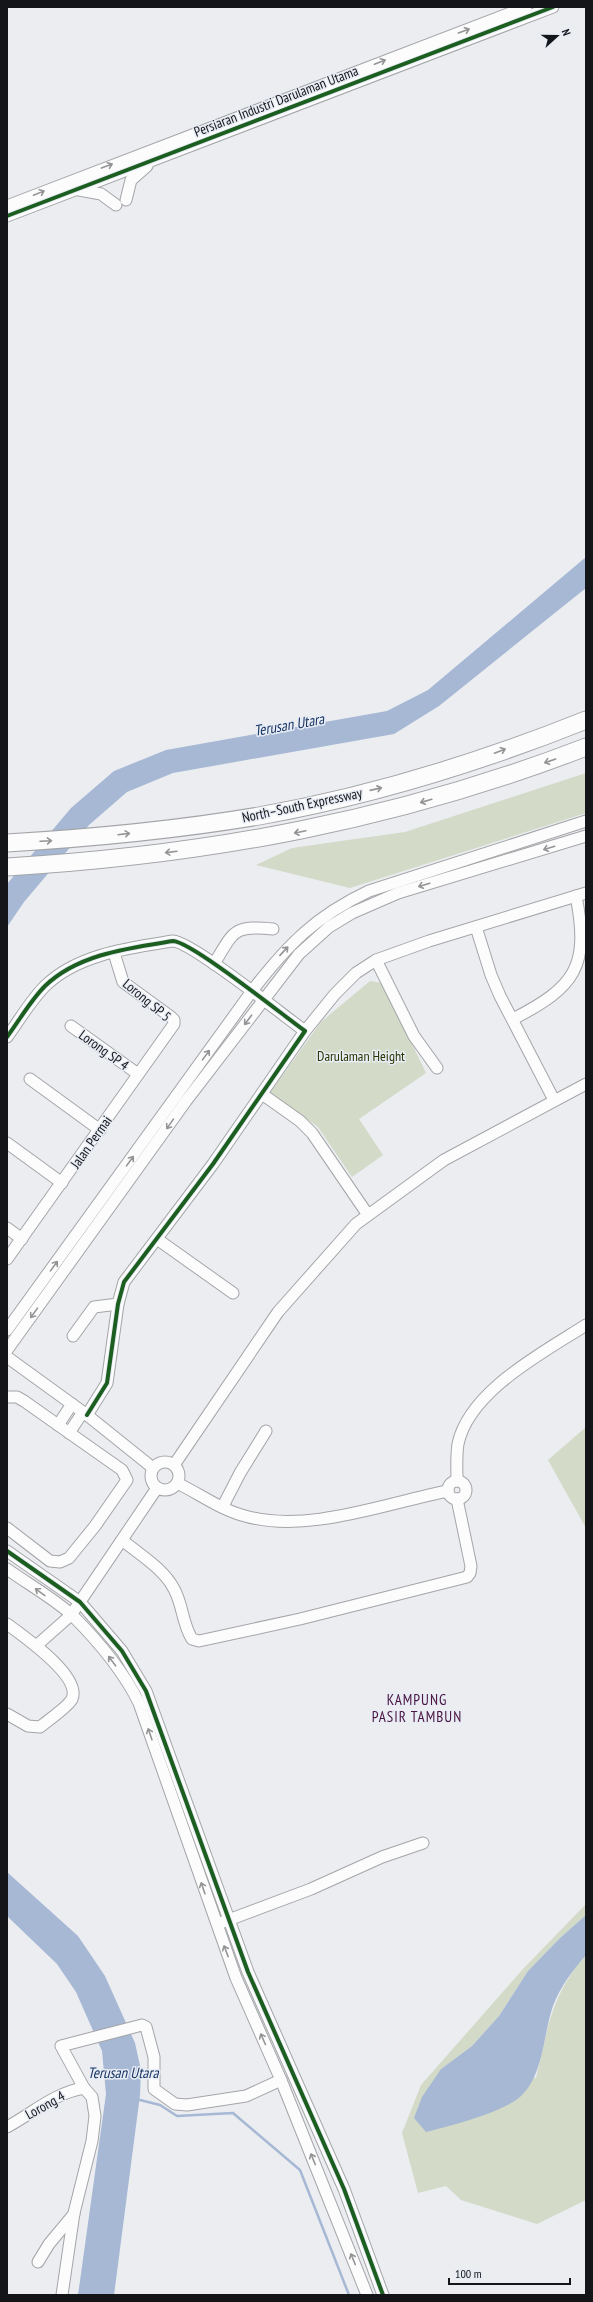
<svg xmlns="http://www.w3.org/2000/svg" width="593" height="2302" viewBox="0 0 593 2302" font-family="'PT Sans Narrow',sans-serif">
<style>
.green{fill:#d3dac7}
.water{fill:#a6b8d4}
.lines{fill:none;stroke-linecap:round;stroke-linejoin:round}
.stream{stroke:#a6b8d4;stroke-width:2.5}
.minor-casing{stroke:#a4a5a8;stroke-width:13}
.highway-casing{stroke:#a4a5a8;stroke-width:19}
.minor{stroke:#fcfcfd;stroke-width:11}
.highway{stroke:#fcfcfd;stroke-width:17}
.cycleway-casing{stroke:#e8ecf4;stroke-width:6}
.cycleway{stroke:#1b5e20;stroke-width:4}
.oneway{stroke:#949496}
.labels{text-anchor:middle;stroke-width:3;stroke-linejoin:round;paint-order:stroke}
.street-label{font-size:14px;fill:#141518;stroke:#e8ecf4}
.park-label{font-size:14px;fill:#2b3501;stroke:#e8ecf4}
.water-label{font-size:15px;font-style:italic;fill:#153463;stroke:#e8ecf4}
.neighbourhood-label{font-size:15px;letter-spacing:1px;fill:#491441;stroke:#e8ecf4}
</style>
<rect width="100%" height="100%" fill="#ebedf1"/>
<!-- green -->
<g class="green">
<path d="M586 773V813L350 888 256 865 292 848 405 832Z"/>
<path d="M370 981 383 983 426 1073 359 1119 383 1155 352 1177 318 1127 270 1093 321 1022Z"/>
<path d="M586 1427V1528L548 1460Z"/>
<path d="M586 1904V1915L560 1938 528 1971 499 2016 472 2046 441 2069 536 2078C547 2030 552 1993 586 1955V2200L537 2224 461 2200 446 2186 418 2193 402 2133 421 2085 523 1969Z"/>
</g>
<!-- water -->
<g class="water">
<path d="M586 557V588L439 706 394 734 173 773 127 792 89 825 24 902 7 927V884L71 808 114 771 166 750 387 711 428 690Z"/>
<path d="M7 1872 78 1936 105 1976 135 2043 141 2070 140 2095 114 2295H78L106 2094 102 2051 76 1992 57 1964 7 1916Z"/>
<path d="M586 1915V1955C573 1970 560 1987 553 2006 542 2037 544 2084 513 2102 486 2117 455 2124 426 2132L414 2118 422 2097 441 2069 472 2046 499 2016 528 1971 560 1938Z"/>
</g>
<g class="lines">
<!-- stream -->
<path class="stream" d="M136 2099 160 2105 177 2116 233 2113 300 2170 349 2295"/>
<!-- minor casing -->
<g class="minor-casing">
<g id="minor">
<path d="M79 190 101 194 116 205"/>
<path d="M126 200 131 180 147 166"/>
<path d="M7 206 526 7"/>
<path d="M7 216 553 7"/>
<path d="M476 927 491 975 500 996 554 1100"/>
<path d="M376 960 414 1036 437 1068"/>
<path d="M214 964C234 931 233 925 273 929"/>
<path d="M513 1019C575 987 590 967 576 896"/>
<path d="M71 1026 138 1074"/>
<path d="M305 1031 335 994 356 973 376 960 429 941 586 893"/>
<path d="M7 1037C19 1021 30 1001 45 986 78 954 129 948 173 941 192 942 284 1016 305 1031L213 1164 124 1282 118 1304 107 1383 87 1415"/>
<path d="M30 1079 100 1130"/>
<path d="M262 1094 300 1121 312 1133 368 1215"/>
<path d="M7 1143 62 1183"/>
<path d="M7 1228 22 1239"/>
<path d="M157 1239 233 1293"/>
<path d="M7 1259 174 1024V1020L171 1017 123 982 114 953"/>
<path d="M7 1330 252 991C288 944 316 916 369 891L586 821"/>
<path d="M73 1336 94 1307 118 1304"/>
<path d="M7 1350 186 1101 299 954 329 927 352 913 398 893 586 836"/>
<path d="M7 1357 87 1415 153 1468"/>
<path d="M7 1397H17L24 1401 122 1470 127 1480 95 1526 69 1558 60 1562 50 1561 7 1528"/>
<path d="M58 1425 72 1404"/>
<path d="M69 1433 83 1412"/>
<circle cx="165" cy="1476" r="14"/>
<path d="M174 1465 278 1312 356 1224 444 1160 586 1084"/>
<circle cx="457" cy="1490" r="9"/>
<path d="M457 1481C457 1469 456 1456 458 1444 469 1391 544 1352 586 1325"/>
<path d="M177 1483C200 1494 221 1510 245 1516 307 1534 386 1503 448 1491"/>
<path d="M223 1506 240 1473 266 1431"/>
<path d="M122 1540C139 1554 164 1569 174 1589 183 1605 182 1623 192 1639L199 1641 300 1619 467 1577 470 1573 471 1566 457 1499"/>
<path d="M7 1551 80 1602 122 1651 146 1691 248 1972 344 2189 383 2295"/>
<path d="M7 1569C28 1584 53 1598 72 1615 98 1641 123 1670 139 1703L236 1978 281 2080 367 2295"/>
<path d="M7 1624C23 1636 82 1676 72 1699 68 1707 47 1721 40 1727L28 1726 7 1714"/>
<path d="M36 1646 71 1615 157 1488"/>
<path d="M223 1922 311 1889 382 1857 423 1843"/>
<path d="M7 2127C33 2113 54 2093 84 2088"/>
<path d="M38 2262 49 2244 74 2214"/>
<path d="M62 2295 74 2213 92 2141 95 2116 92 2097 84 2088 61 2046 142 2025 146 2027 154 2057V2089L175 2104 187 2105 246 2096 281 2080"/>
</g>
</g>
<!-- highway casing -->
<g class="highway-casing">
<g id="highway">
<path d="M7 843C91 838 176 830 259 816 371 796 481 762 586 720"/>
<path d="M7 867C209 855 397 820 586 747"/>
</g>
</g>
<!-- minor -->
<use href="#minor" class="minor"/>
<!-- highway -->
<use href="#highway" class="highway"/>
<!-- cycleway casing -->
<g class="cycleway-casing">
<g id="cycleway">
<path d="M7 216 553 7"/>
<path d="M7 1037C19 1021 30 1001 45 986 78 954 129 948 173 941 192 942 284 1016 305 1031L213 1164 124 1282 118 1304 107 1383 87 1415"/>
<path d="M7 1551 80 1602 122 1651 146 1691 248 1972 344 2189 383 2295"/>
</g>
</g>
<!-- cycleway -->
<use href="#cycleway" class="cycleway"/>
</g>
<!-- one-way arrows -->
<defs><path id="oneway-shaft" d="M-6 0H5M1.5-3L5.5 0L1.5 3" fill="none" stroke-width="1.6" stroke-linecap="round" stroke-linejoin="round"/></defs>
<g class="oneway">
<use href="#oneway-shaft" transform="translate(464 31) rotate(-20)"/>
<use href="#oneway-shaft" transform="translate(380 62) rotate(-21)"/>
<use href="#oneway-shaft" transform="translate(107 166) rotate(-20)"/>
<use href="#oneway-shaft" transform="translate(39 193) rotate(-22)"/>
<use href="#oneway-shaft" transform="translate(500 751) rotate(-21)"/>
<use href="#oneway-shaft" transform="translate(550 761) rotate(161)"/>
<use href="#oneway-shaft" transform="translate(376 789) rotate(-13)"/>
<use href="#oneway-shaft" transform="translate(426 801) rotate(164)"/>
<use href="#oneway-shaft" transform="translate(300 832) rotate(168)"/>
<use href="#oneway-shaft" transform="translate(124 834) rotate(-7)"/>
<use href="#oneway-shaft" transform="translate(46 841) rotate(-3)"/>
<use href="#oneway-shaft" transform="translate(549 848) rotate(163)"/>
<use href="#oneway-shaft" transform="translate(171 852) rotate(173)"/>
<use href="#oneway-shaft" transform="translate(424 885) rotate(163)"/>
<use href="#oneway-shaft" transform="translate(284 951) rotate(-47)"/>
<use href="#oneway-shaft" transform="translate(248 1020) rotate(127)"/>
<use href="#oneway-shaft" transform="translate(206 1055) rotate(-54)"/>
<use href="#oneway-shaft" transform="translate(170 1124) rotate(125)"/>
<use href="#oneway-shaft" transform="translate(130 1161) rotate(-54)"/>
<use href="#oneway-shaft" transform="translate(54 1266) rotate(-54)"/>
<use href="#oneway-shaft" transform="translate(34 1313) rotate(126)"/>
<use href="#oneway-shaft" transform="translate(40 1592) rotate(-144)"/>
<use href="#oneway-shaft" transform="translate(112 1661) rotate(-127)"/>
<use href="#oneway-shaft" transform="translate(150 1734) rotate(-109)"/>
<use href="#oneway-shaft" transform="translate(203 1888) rotate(-109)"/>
<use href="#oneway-shaft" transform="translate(226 1951) rotate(-111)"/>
<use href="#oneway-shaft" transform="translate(263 2039) rotate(-114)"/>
<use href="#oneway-shaft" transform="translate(313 2159) rotate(-112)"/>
<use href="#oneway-shaft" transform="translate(353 2259) rotate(-112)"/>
</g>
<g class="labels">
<!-- street labels -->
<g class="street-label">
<text transform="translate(276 101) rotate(-21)" y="5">Persiaran Industri Darulaman Utama</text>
<text transform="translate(302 805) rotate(-12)" y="5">North–South Expressway</text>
<text transform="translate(147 1000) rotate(40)" y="5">Lorong SP 5</text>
<text transform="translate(104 1050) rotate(36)" y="5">Lorong SP 4</text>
<text transform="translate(91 1142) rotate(-55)" y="5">Jalan Permai</text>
<text transform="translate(45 2105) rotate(-29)" y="5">Lorong 4</text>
</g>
<!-- park labels -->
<g class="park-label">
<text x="361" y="1061">Darulaman Height</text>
</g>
<!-- water labels -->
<g class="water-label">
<text transform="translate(289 725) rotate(-10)" y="5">Terusan Utara</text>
<text x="123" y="2078">Terusan Utara</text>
</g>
<!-- neighbourhood labels -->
<g class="neighbourhood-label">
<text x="417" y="1705">KAMPUNG<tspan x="417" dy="17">PASIR TAMBUN</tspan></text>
</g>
</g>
<!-- border -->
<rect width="593" height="2302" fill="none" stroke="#141518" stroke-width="16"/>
<!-- north arrow -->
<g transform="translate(557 36) rotate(69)" stroke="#e8ecf4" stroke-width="3" paint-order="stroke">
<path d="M0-3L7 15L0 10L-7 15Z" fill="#141518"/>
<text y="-6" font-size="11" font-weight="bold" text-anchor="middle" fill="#141518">N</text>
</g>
<!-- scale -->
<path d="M449 2278v6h121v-6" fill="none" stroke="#141518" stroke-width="2"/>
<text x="455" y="2278" font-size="12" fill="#141518" stroke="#e8ecf4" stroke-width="3" paint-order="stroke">100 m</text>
</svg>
